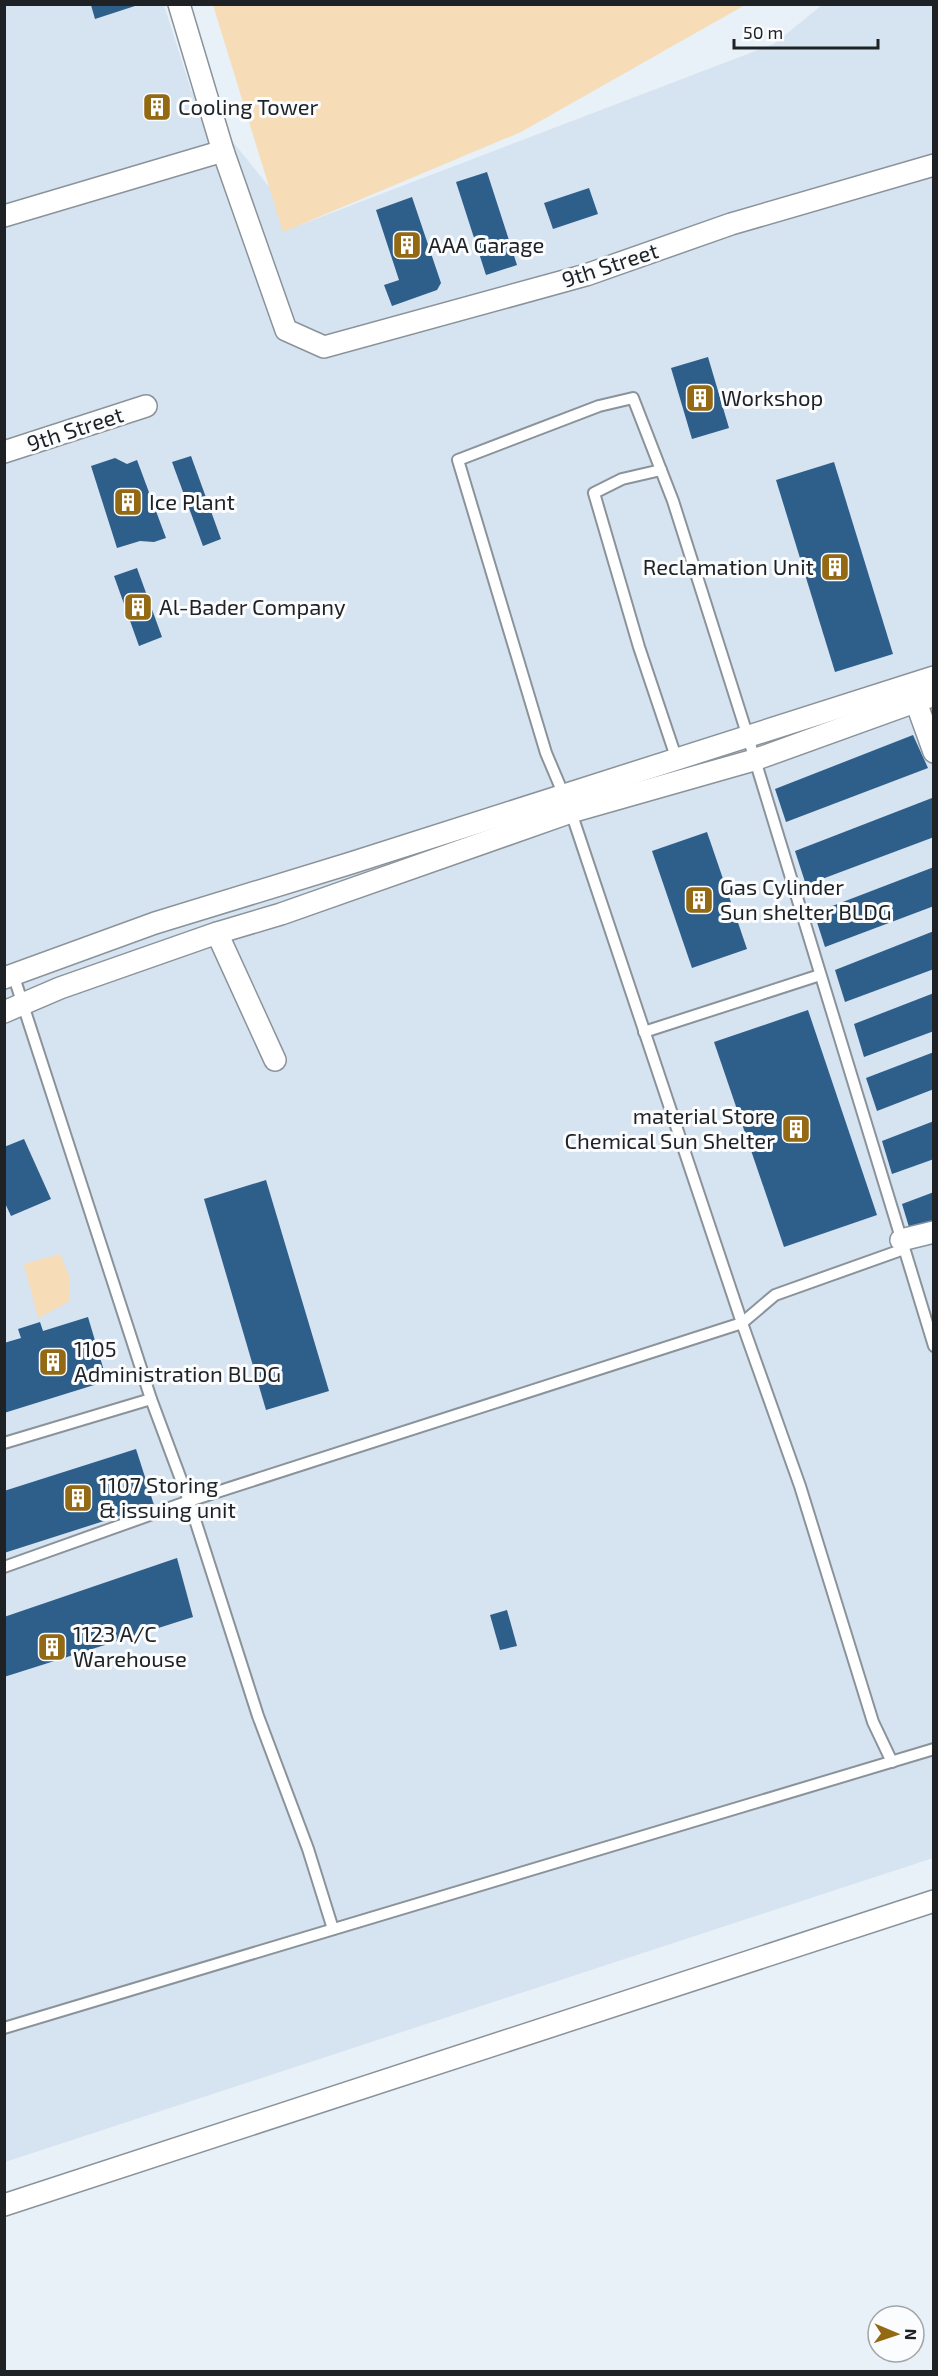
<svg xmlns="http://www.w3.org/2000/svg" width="938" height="2376" viewBox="0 0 938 2376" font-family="'Exo 2',sans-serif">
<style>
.built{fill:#d6e3f1}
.green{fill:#f6ddb7}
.building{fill:#2e5e8a}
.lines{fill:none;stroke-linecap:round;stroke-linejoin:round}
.lane-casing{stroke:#8b939a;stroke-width:14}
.street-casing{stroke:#8b939a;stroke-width:24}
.lane{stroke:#fff;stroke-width:10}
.street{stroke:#fff;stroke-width:21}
.labels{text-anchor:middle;stroke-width:6;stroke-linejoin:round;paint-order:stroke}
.poi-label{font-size:22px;fill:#1f2225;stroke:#fafcfe;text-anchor:start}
.street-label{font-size:22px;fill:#1f2225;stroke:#fafcfe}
</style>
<rect width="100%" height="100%" fill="#e8f0f8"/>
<!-- built -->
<path class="built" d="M4 5H164L191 90 300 225 774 44 822 5H934L933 1858 5 2162Z"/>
<!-- green -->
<g class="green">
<path d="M213 5V4L745 5 521 132 283 232Z"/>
<path d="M60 1254 69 1276 70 1301 38 1318 24 1264Z"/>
</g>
<!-- building -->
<g class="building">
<path d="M91 5H138L95 19Z"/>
<path d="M164 94 168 111 149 115 144 102Z"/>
<path d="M487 172 517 265 486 275 456 182Z"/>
<path d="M589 188 598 214 553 229 544 203Z"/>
<path d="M412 197 441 283 437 290 392 306 384 285 399 280 376 210Z"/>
<path d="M708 357 729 428 692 439 671 368Z"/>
<path d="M191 456 221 539 203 546 172 462Z"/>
<path d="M115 458 127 464 137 460 166 538 154 542 140 541 117 548 91 466Z"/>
<path d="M834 462 893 654 835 672 776 480Z"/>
<path d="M137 568 162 637 139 646 114 576Z"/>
<path d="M913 735 928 768 786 822 775 789Z"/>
<path d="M932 798 934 837 806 885 795 851Z"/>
<path d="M707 832 747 949 692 968 652 851Z"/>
<path d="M934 867V906L825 947 814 913Z"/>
<path d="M934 931V969L845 1002 835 970Z"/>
<path d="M934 993V1031L864 1057 854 1024Z"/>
<path d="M808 1010 877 1215 784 1247 714 1042Z"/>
<path d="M934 1052V1089L877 1111 866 1078Z"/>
<path d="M934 1121V1159L892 1174 882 1141Z"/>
<path d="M24 1139 51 1199 11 1216 4 1201V1147Z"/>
<path d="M266 1180 329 1391 266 1410 204 1199Z"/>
<path d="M934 1192V1230L912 1237 902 1204Z"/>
<path d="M88 1317 107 1381 4 1413V1343L21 1338 18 1329 40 1322 43 1331Z"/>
<path d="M136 1449 154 1505 4 1553V1491Z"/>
<path d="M177 1558 193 1617 4 1677V1617Z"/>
<path d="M507 1610 517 1646 500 1650 490 1615Z"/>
</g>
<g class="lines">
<!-- lane casing -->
<g class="lane-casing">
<g id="lane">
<path d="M661 470 622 479 594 493 639 647 678 763"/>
<path d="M13 974 151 1399 189 1501 742 1323 571 812 546 753 458 460 599 406 633 398 673 501 748 737 934 1346"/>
<path d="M644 1032 820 975"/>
<path d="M4 1443 151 1399"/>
<path d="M4 1567 189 1501 258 1716 308 1849 333 1929"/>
<path d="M892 1762 873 1722 800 1486 742 1323 775 1295 904 1249"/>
<path d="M4 2028 934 1749"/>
</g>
</g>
<!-- street casing -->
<g class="street-casing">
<g id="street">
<path d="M179 4 223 151 286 330 324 347 586 275 731 224 934 165"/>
<path d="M4 216 223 151"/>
<path d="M4 452 146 406"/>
<path d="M916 702 934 752"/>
<path d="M217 933 281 914 571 812 754 760 934 695"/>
<path d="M4 978 155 923 351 863 934 677"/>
<path d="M4 1012 60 988 217 933 275 1060"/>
<path d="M901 1240 934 1232"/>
<path d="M4 2205 934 1901"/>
</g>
</g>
<!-- lane -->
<use href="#lane" class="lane"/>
<!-- street -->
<use href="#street" class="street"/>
</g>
<!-- icons -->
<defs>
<g id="building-square" transform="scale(1.5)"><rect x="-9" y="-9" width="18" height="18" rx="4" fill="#936913" stroke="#fafcfe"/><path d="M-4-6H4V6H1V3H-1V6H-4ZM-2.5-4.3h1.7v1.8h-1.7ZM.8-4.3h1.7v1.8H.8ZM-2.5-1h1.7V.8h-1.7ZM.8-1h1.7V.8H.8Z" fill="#fff"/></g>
</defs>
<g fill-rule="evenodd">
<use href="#building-square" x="157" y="107"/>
<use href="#building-square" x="407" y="245"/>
<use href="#building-square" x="700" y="398"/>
<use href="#building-square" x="128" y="502"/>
<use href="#building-square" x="835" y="567"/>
<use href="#building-square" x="138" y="607"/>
<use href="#building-square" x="699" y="900"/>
<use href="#building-square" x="796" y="1129"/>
<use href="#building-square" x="53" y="1362"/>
<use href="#building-square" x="78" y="1498"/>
<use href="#building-square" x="52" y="1647"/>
</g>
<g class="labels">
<!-- poi labels -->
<g class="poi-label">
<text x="178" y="115">Cooling Tower</text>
<text x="428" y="253">AAA Garage</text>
<text x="721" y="406">Workshop</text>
<text x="149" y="510">Ice Plant</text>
<text x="814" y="575" text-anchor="end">Reclamation Unit</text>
<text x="159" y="615">Al-Bader Company</text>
<text x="720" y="895">Gas Cylinder<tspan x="720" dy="25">Sun shelter BLDG</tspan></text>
<text x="775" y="1124" text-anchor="end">material Store<tspan x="775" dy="25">Chemical Sun Shelter</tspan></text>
<text x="74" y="1357">1105<tspan x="74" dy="25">Administration BLDG</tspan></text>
<text x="99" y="1493">1107 Storing<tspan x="99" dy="25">&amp; issuing unit</tspan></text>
<text x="73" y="1642">1123 A/C<tspan x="73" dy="25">Warehouse</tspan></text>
</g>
<!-- street labels -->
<g class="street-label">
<text transform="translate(610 265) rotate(-18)" y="8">9th Street</text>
<text transform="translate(75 429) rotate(-18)" y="8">9th Street</text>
</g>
</g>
<!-- border -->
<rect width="938" height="2376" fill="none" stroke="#1f2225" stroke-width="12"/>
<!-- north arrow -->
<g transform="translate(896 2334) rotate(92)"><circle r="28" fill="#fafcfe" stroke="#a2a5a7" stroke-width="1.5"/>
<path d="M0-4.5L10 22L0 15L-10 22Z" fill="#936913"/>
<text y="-9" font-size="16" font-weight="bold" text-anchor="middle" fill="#1f2225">N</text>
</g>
<!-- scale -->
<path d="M734 39v9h144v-9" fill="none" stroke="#1f2225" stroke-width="3"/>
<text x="743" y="39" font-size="18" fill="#1f2225" stroke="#fafcfe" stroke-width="4.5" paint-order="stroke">50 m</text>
</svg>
